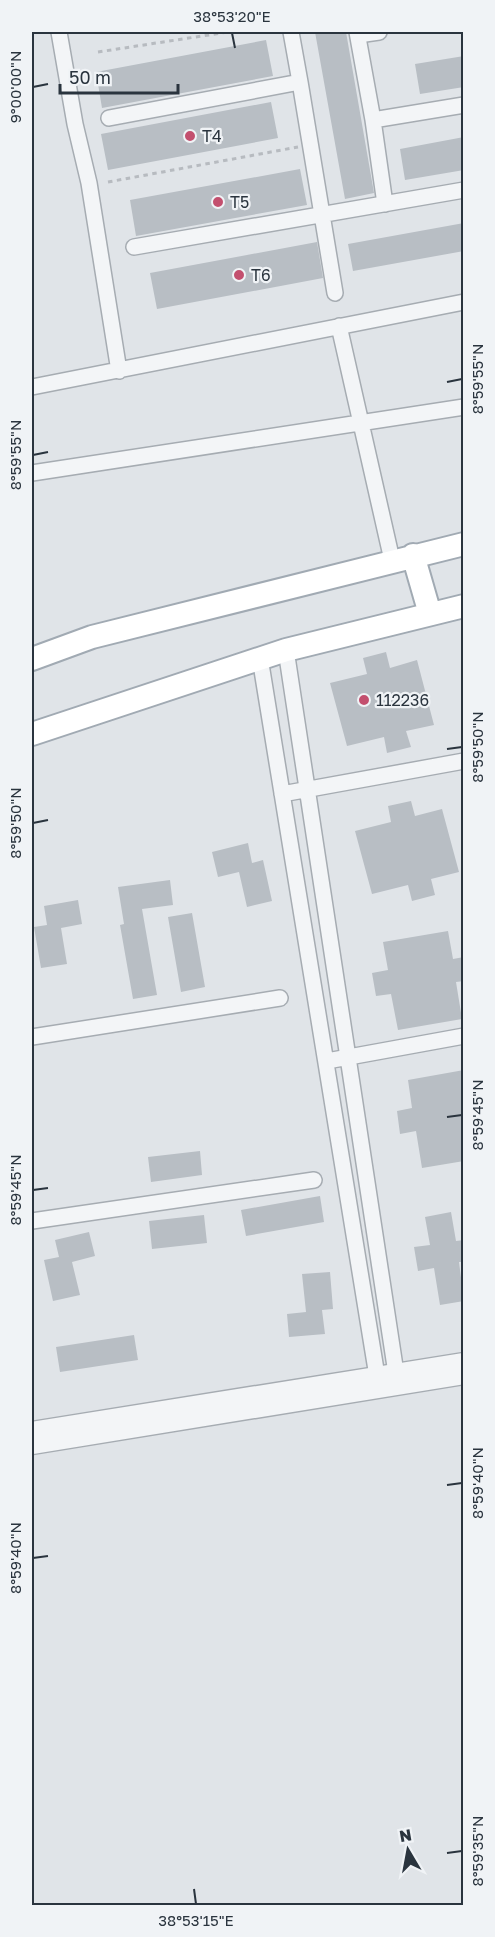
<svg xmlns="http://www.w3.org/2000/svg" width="495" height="1937" font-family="'Golos Text',sans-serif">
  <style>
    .building { fill: #b8bec4 }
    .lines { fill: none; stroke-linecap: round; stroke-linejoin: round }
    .minor-casing { stroke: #a6acb2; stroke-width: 18 }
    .tertiary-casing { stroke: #a6acb2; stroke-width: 21 }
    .primary-casing { stroke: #a1aab3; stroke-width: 26 }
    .path { stroke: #b7bbc0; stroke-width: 3; stroke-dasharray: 4.5 4.5; stroke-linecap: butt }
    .minor { stroke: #f3f5f7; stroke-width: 15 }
    .tertiary { stroke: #f3f5f7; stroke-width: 18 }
    .primary { stroke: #fff; stroke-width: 22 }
    .ticks { fill: none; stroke: #2a343e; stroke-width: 2 }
    .poi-dot { fill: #c34f6e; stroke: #f0f3f6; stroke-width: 2 }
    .labels { text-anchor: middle; stroke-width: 4.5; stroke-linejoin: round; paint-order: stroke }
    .poi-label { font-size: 16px; fill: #2a343e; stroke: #f0f3f6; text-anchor: start }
    .neatline { fill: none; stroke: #2a343e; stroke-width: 2 }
    .ticks-label { font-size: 15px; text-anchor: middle; fill: #2a343e }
  </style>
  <rect width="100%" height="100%" fill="#e0e4e8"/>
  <path class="building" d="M 315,32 L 346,32 L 374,193 L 345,199 Z
    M 266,40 L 273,76 L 102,108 L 96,72 Z
    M 464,56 L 464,87 L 420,94 L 415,64 Z
    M 271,102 L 278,138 L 108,170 L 101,134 Z
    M 464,137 L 464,170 L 405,180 L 400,149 Z
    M 300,169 L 307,205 L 136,236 L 130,200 Z
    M 464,223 L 464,251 L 353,271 L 348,244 Z
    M 317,242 L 323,278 L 157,309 L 150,273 Z
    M 386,652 L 390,668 L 417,660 L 434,725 L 406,731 L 411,747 L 387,753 L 384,737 L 347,746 L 330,683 L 367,674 L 363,658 Z
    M 411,801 L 415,816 L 442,809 L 459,872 L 431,879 L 435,895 L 412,901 L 408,885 L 372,894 L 355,831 L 391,822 L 388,806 Z
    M 248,843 L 252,863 L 263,860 L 272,901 L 247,907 L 239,872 L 218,877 L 212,852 Z
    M 170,880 L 173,905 L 142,909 L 157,995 L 133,999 L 120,925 L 124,924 L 118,887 Z
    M 78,900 L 82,924 L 61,928 L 67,964 L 41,968 L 34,927 L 47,925 L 44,906 Z
    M 192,913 L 205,987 L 181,992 L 168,917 Z
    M 448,931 L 453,959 L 464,957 L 464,981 L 456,982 L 462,1019 L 398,1030 L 391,994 L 376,996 L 372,973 L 388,970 L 383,942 Z
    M 464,1070 L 464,1161 L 422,1168 L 416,1131 L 400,1134 L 397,1111 L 412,1108 L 408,1080 Z
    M 200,1151 L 202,1175 L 151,1182 L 148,1157 Z
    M 320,1196 L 324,1222 L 246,1236 L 241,1210 Z
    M 451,1212 L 456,1241 L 464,1240 L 464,1262 L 459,1262 L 464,1301 L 440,1305 L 434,1268 L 418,1271 L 414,1247 L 430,1245 L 425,1217 Z
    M 204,1215 L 207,1243 L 152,1249 L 149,1221 Z
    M 89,1232 L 95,1256 L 72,1262 L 80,1295 L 53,1301 L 44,1260 L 59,1257 L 55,1240 Z
    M 330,1272 L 333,1309 L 322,1310 L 325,1334 L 289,1337 L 287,1314 L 306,1312 L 302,1274 Z
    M 134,1335 L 138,1360 L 60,1372 L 56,1347 Z"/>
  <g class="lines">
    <defs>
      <path id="minor" d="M 59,32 L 75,124 L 89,183 L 119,371
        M 357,32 L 373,120 L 464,105
        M 358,35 L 379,32
        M 300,82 L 335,293
        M 109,118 L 300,82 L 291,32
        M 373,120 L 385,204
        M 134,247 L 464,190
        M 339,326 L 392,560
        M 32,387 L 464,302
        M 32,473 L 464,407
        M 260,658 L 377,1376 L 390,1387 L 396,1373 L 286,650
        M 282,794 L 464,761
        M 32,1037 L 280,998
        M 327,1061 L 464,1036
        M 32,1221 L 314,1180"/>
      <path id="tertiary" d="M 32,1431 L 464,1362
        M 32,1445 L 464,1375"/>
      <path id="primary" d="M 413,555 L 430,614
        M 32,659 L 92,637 L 464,544
        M 32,734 L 286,650 L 464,606"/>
    </defs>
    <use href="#minor" class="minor-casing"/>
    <use href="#tertiary" class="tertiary-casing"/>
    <use href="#primary" class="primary-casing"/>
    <path class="path" d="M 98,52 L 228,32
      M 108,182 L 298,147"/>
    <use href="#minor" class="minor"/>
    <use href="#tertiary" class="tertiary"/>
    <use href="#primary" class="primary"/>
  </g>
  <path class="ticks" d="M 232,33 L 235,48M 33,87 L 48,84M 447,382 L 462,379M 33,455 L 48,452M 447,749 L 462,747M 33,823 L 48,820M 447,1117 L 462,1115M 33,1190 L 48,1188M 447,1485 L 462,1483M 33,1558 L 48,1556M 447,1853 L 462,1851M 194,1889 L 196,1904"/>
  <g class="poi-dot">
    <circle cx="190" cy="136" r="6"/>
    <circle cx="218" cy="202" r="6"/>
    <circle cx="239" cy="275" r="6"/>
    <circle cx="364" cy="700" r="6"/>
  </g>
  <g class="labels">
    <g class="poi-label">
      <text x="202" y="142">T4</text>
      <text x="230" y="208">T5</text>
      <text x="251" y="281">T6</text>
      <text x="376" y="706">112236</text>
    </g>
  </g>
  <rect width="495" height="1937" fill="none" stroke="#f0f3f6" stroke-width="66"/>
  <g transform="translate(408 1850) rotate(350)" stroke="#f0f3f6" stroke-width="4.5" paint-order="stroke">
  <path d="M0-4.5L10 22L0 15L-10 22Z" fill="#2a343e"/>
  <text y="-9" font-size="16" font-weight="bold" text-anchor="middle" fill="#2a343e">N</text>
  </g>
  <path d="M60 84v9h118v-9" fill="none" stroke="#2a343e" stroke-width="3"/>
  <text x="69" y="84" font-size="18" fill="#2a343e" stroke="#f0f3f6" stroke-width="4.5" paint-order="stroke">50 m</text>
  <rect x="33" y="33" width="429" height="1871" class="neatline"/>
  <g class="ticks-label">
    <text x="232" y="22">38°53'20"E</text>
    <text transform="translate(16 87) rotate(-90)" y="5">9°00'00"N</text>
    <text transform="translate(478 379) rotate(-90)" y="5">8°59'55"N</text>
    <text transform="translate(16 455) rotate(-90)" y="5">8°59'55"N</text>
    <text transform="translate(478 747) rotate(-90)" y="5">8°59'50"N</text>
    <text transform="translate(16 823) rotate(-90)" y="5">8°59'50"N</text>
    <text transform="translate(478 1115) rotate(-90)" y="5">8°59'45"N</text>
    <text transform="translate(16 1190) rotate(-90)" y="5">8°59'45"N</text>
    <text transform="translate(478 1483) rotate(-90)" y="5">8°59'40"N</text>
    <text transform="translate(16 1558) rotate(-90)" y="5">8°59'40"N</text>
    <text transform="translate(478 1851) rotate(-90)" y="5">8°59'35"N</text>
    <text x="196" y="1926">38°53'15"E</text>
  </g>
</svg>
